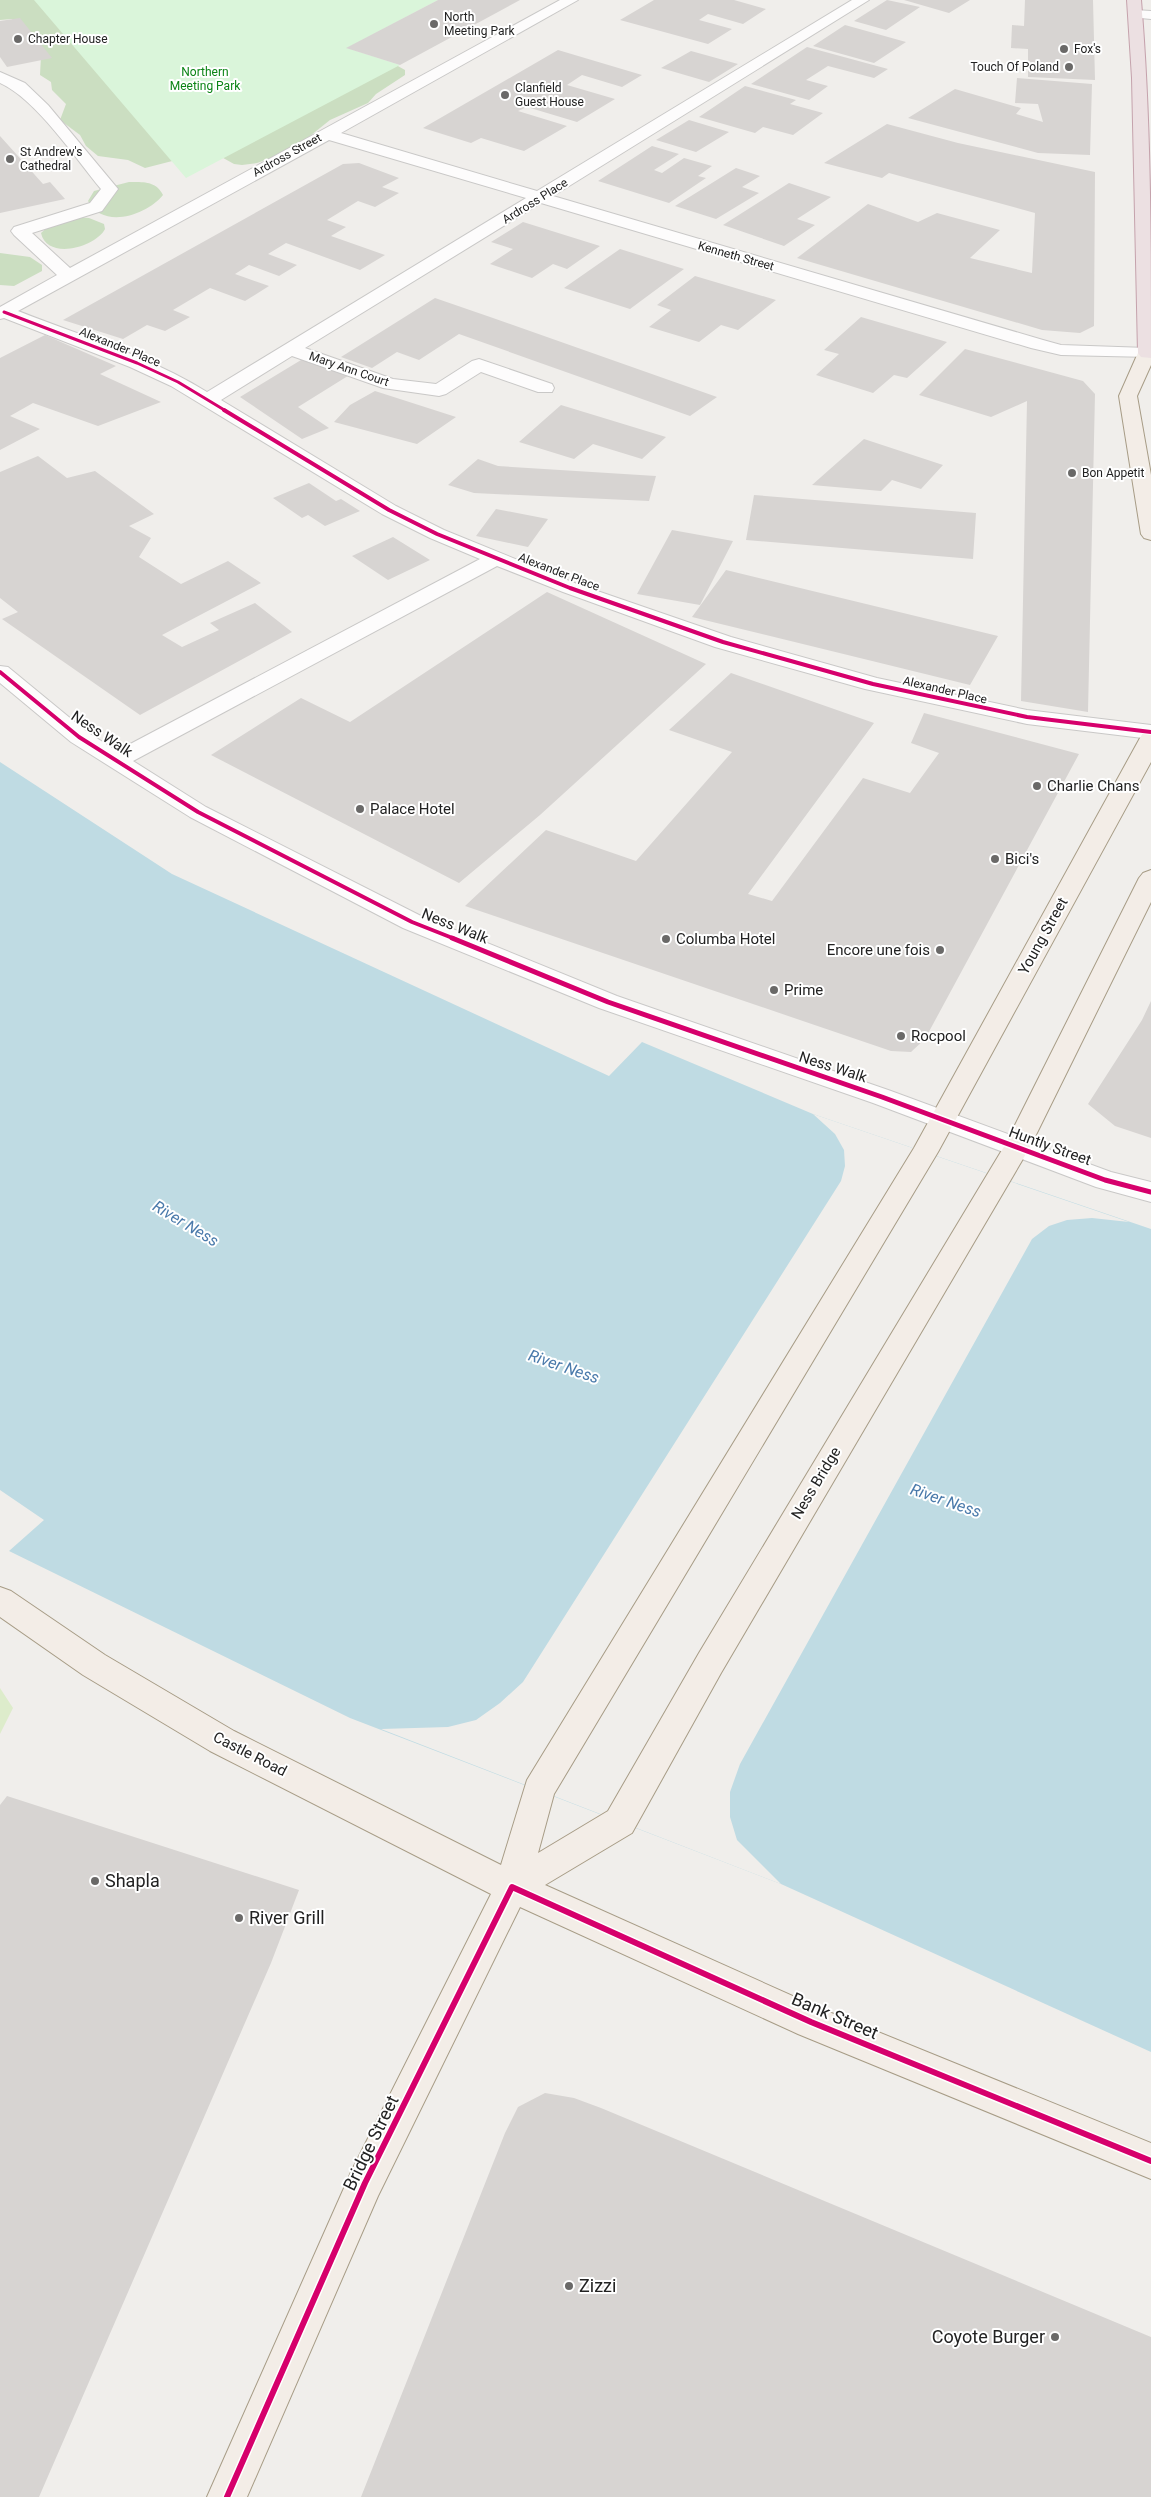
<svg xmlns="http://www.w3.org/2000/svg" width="1151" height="2497" font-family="Roboto,sans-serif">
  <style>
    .grass { fill: #ddeccb }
    .forest { fill: #cbdec1 }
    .park { fill: #daf5da }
    .water { fill: #bfdbe3 }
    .pier { fill: #f0eeeb }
    .building { fill: #d7d4d2 }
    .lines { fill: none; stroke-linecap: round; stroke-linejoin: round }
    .minor-casing { stroke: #c9c8c7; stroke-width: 2 }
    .major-casing { stroke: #a79c86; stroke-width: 2 }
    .highway-casing { stroke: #c5a2ac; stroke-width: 2 }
    .minor { fill: #fdfcfc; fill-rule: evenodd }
    .major { fill: #f3ede7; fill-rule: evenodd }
    .highway { fill: #ece0e2; fill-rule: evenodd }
    .cycleway-far3-casing { stroke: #fff; stroke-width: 5 }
    .cycleway-far2-casing { stroke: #fff; stroke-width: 6 }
    .cycleway-far1-casing { stroke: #fff; stroke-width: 8 }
    .cycleway-casing { stroke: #fff; stroke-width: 9 }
    .cycleway-far3 { stroke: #d6006c; stroke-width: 3 }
    .cycleway-far2 { stroke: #d6006c; stroke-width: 4 }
    .cycleway-far1 { stroke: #d6006c; stroke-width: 5 }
    .cycleway { stroke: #d6006c; stroke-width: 6 }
    .poi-dot { fill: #6a6968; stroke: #fff; stroke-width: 2 }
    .labels { text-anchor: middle; stroke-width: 4; stroke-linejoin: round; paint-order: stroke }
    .far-poi-label { font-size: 12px; fill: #222; stroke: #fff; text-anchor: start }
    .far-park-label { font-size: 12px; fill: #0c8416; stroke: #fff }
    .far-street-label { font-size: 12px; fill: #222; stroke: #fff }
    .street-label { font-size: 15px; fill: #222; stroke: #fff }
    .poi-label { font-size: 15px; fill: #222; stroke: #fff; text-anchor: start }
    .water-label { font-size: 16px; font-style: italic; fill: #4a7aab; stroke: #fff }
    .near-poi-label { font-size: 18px; fill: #222; stroke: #fff; text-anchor: start }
    .near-street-label { font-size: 18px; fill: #222; stroke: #fff }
  </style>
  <rect width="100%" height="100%" fill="#f0eeeb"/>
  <path class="grass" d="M 0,1688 L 13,1708 L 0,1734 Z"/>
  <path class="forest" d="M 0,0 L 89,0 L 184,158 L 145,168 L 128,160 L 98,156 L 86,146 L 80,135 L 60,120 L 66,104 L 52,90 L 51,82 L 40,75 L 41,56 L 12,19 L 0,20 Z
    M 396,65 L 405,70 L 405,75 L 376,94 L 368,103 L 330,120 L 310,136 L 275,157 L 257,163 L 242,165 L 234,164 L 216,154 Z
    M 129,182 C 144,182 156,181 163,195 C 147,215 103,230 88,201 L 94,191 Z
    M 77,217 L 89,218 L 104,224 L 105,229 C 96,247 47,261 41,233 L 50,225 Z
    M 0,253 L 30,257 L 42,265 L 42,271 L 14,286 L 0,285 Z"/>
  <path class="park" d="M 34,0 L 438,0 L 347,48 L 400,65 L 186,178 Z"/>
  <path class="water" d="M 0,762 L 172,874 L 609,1076 L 642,1042 L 813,1114 L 1151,1229 L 1151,2052 L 781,1884 L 350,1718 L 9,1551 L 44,1520 L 0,1490 Z"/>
  <path class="pier" d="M 813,1114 L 1129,1222 L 1092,1218 L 1067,1220 L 1049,1226 L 1032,1239 L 740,1764 L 730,1792 L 730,1817 L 737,1840 L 781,1884 L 381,1729 L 448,1727 L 476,1720 L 500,1703 L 523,1682 L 841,1181 L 845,1166 L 844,1150 L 835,1134 Z"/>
  <path class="building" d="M 438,0 L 520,0 L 400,65 L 346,48 Z
    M 654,0 L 734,0 L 766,9 L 743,24 L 708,14 L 699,20 L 732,29 L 708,44 L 620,20 Z
    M 887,0 L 920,7 L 886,30 L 854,21 Z
    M 904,0 L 970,0 L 949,13 Z
    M 1025,0 L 1093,0 L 1095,80 L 1028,77 L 1028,49 L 1011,48 L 1012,25 L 1024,26 Z
    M 20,18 L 52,58 L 7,67 L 0,57 L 0,21 Z
    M 845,25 L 906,42 L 874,63 L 813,46 Z
    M 807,47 L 888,69 L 874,78 L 828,66 L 806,80 L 828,86 L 809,100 L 751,84 Z
    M 558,50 L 642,75 L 622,87 L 582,75 L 567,85 L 615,99 L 577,122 L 527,107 L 518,111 L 567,126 L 524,151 L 481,138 L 471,143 L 423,128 Z
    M 691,51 L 738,64 L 709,82 L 661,68 Z
    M 1017,78 L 1092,84 L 1090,155 L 1038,153 L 908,118 L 955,89 L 1021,108 L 1016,114 L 1043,122 L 1038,104 L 1015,103 Z
    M 745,86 L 796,100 L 790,104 L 823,113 L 793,135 L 763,127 L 755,133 L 699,117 Z
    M 689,120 L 729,132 L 696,152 L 656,140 Z
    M 887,124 L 958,143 L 1095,172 L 1094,326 L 1080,333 L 1042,330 L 797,258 L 868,204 L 918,222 L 937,213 L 1000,230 L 970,258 L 1032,273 L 1035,213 L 889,173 L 882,178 L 824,163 Z
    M 0,136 L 43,184 L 50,182 L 65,199 L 0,213 Z
    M 652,146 L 679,154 L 654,170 L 662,173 L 684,158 L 712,166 L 698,176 L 706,178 L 669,203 L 598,181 Z
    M 359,163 L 399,178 L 382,187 L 399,193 L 375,207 L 358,201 L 327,220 L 346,227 L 331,236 L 385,255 L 360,270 L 286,243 L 268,254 L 297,265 L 279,276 L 249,265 L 235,274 L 269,286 L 245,301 L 210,288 L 173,310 L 190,317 L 165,331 L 147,325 L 123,339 L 63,320 L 343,164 Z
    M 736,168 L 760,176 L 742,187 L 759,193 L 716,219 L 675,206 Z
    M 789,183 L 831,197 L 797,219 L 815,225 L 784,246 L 723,225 Z
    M 523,222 L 600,246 L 567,269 L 553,264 L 532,278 L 490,264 L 513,249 L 491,242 Z
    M 620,249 L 684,269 L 630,309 L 564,288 Z
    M 695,276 L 776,300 L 738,330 L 721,325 L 699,342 L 649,327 L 671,310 L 657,305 Z
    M 435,298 L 493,318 L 717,397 L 690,416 L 459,334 L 419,360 L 397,352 L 372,368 L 341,357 Z
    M 861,317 L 947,342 L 907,378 L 894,375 L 873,393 L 816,375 L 839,354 L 824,350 Z
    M 45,335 L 116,366 L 100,374 L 161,402 L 98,426 L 33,403 L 10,416 L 40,429 L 0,450 L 0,358 Z
    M 965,349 L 1083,381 L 1095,394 L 1088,712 L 1021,701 L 1027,401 L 991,417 L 919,395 Z
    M 306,357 L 351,374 L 298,407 L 329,428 L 302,439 L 240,397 Z
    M 375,391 L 456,417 L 417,444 L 334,422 L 350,405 Z
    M 561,405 L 666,437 L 642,459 L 593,444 L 574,459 L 519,442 Z
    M 864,439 L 943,465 L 921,489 L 892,480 L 881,491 L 812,485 Z
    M 38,456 L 67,478 L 95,471 L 154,514 L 129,526 L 151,538 L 139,557 L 181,584 L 228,561 L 261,583 L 162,635 L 182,647 L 219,630 L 210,623 L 255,603 L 292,632 L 140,715 L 2,619 L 18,612 L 0,598 L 0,472 Z
    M 478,459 L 498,466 L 656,476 L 649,501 L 474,493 L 448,485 Z
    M 309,483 L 336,501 L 341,499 L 360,511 L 325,526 L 308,515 L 302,518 L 273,498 Z
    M 754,495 L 976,513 L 973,559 L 746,540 Z
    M 496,509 L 548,519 L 528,547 L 476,536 Z
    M 672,530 L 733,541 L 700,605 L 637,594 Z
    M 393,537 L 430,560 L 388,580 L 352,556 Z
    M 726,570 L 998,636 L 970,685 L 692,617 Z
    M 547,592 L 706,664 L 540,815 L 459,883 L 211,755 L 301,698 L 350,722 Z
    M 731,673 L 874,723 L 748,894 L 772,901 L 863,778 L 910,793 L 939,753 L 911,743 L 924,713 L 1079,754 L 925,1039 L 911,1052 L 891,1051 L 465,906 L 546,830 L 636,861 L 732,752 L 669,730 Z
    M 1151,1001 L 1151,1138 L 1115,1126 L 1088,1104 L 1142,1020 Z
    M 7,1796 L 299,1890 L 271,1963 L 39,2497 L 0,2497 L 0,1805 Z
    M 545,2093 L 574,2098 L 601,2108 L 1151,2337 L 1151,2497 L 361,2497 L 505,2133 L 518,2107 Z"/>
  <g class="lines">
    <defs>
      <path id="minor" d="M 560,0 L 578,0 L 341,133 L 537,191 L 852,0 L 869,0 L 553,196 L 1043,340 L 1061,345 L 1147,348 L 1151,349 L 1151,357 L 1061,355 L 1031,348 L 541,203 L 305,348 L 393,379 L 436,384 L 472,361 L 479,359 L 552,384 L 554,388 L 552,392 L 538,392 L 481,372 L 446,394 L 439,396 L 383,388 L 292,356 L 221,400 L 396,506 L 444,530 L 577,584 L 731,637 L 877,678 L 1027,710 L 1151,725 L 1151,739 L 1027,724 L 865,689 L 715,647 L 563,592 L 497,566 L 133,761 L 206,807 L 421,916 L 617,996 L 891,1091 L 1111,1172 L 1151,1182 L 1151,1202 L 1096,1187 L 873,1103 L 599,1008 L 403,928 L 190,817 L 71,742 L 0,683 L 0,666 L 8,667 L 87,732 L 117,751 L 480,559 L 430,538 L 382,514 L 171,386 L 130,367 L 4,318 L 0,319 L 0,307 L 57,275 L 14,235 L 11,231 L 14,227 L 90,203 L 101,189 C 75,158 36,99 0,83 L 0,72 L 25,83 L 48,105 L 118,189 L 102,211 L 32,233 L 70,268 ZM 329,140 L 526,198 L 207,392 C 149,356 82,336 18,311 Z
        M 1135,10 L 1151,11 L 1151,19 L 1130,17 L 1128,14 L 1130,11 Z"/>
      <path id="major" d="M 1147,348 L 1151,349 L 1151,365 L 1137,396 L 1151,475 L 1151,540 L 1144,538 L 1141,534 L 1119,396 L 1138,353 L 1141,349 Z
        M 1151,731 L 1151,762 L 938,1152 L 554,1794 L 538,1853 L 608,1811 L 699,1653 L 1005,1145 L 1139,878 L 1143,873 L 1151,870 L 1151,902 L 1030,1147 L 721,1673 L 632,1833 L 545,1885 L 824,2010 L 1151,2143 L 1151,2179 L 798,2034 L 520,1907 L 378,2196 L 247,2497 L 207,2497 L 352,2170 L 491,1894 L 210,1751 L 83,1675 L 0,1617 L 0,1587 L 11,1591 L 105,1655 L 234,1731 L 501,1865 L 527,1780 L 914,1148 L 1140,738 L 1143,733 Z"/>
      <path id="highway" d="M 1127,0 L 1141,0 C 1151,119 1151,239 1151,358 L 1141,357 L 1138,353 L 1132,78 Z"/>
    </defs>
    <use href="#minor" class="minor-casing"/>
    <use href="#major" class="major-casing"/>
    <use href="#highway" class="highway-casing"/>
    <use href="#minor" class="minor"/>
    <use href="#major" class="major"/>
    <use href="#highway" class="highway"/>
    <defs>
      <path id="cycleway-far3" d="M 4,312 L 137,363 L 178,382 L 226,411"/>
      <path id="cycleway-far2" d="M 224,410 L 389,510 L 437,534 L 570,588 L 723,642 L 873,684 L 1027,717 L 1151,732
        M 0,672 L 79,737 L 198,812 L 412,922 L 455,939"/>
      <path id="cycleway-far1" d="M 452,938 L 608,1002 L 882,1097 L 1105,1180 L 1151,1192"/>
      <path id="cycleway" d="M 227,2497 L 365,2183 L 512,1887 L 811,2022 L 1151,2161"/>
    </defs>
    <use href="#cycleway-far3" class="cycleway-far3-casing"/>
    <use href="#cycleway-far2" class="cycleway-far2-casing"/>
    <use href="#cycleway-far1" class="cycleway-far1-casing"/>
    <use href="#cycleway" class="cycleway-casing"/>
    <use href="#cycleway-far3" class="cycleway-far3"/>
    <use href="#cycleway-far2" class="cycleway-far2"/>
    <use href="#cycleway-far1" class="cycleway-far1"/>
    <use href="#cycleway" class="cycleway"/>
  </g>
  <g class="poi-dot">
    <circle cx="434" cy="24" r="5"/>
    <circle cx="18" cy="39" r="5"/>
    <circle cx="1064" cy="49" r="5"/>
    <circle cx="1069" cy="67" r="5"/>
    <circle cx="505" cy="95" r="5"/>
    <circle cx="10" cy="159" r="5"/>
    <circle cx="1072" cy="473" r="5"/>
    <circle cx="1037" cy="786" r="5"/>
    <circle cx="360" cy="809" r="5"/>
    <circle cx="995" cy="859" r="5"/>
    <circle cx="666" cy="939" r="5"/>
    <circle cx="940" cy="950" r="5"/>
    <circle cx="774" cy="990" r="5"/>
    <circle cx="901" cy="1036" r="5"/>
    <circle cx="95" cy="1881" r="5"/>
    <circle cx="239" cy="1918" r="5"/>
    <circle cx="569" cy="2286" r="5"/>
    <circle cx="1055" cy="2337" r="5"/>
  </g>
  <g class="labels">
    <g class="far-poi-label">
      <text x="444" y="21">North<tspan x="444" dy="14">Meeting Park</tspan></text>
      <text x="28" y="43">Chapter House</text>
      <text x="1074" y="53">Fox's</text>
      <text x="1059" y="71" text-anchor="end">Touch Of Poland</text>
      <text x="515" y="92">Clanfield<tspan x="515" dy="14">Guest House</tspan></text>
      <text x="20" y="156">St Andrew's<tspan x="20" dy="14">Cathedral</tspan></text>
      <text x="1082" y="477">Bon Appetit</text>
    </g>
    <g class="far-park-label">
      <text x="205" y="76">Northern<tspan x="205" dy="14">Meeting Park</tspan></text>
    </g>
    <g class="far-street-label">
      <text transform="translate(287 155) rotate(-29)" y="4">Ardross Street</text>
      <text transform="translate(535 201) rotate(-32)" y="4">Ardross Place</text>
      <text transform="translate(736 256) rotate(16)" y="4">Kenneth Street</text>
      <text transform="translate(120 347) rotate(22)" y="4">Alexander Place</text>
      <text transform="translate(349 369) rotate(19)" y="4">Mary Ann Court</text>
      <text transform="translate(559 572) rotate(21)" y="4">Alexander Place</text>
      <text transform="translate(945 690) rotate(13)" y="4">Alexander Place</text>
    </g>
    <g class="street-label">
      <text transform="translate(102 734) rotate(34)" y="5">Ness Walk</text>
      <text transform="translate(455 926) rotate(22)" y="5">Ness Walk</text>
      <text transform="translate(1043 936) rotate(-61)" y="5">Young Street</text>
      <text transform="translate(833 1067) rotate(18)" y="5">Ness Walk</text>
      <text transform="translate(1050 1146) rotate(20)" y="5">Huntly Street</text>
      <text transform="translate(816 1483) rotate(-59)" y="5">Ness Bridge</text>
      <text transform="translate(250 1754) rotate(27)" y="5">Castle Road</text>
    </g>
    <g class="poi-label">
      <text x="1047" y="791">Charlie Chans</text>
      <text x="370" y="814">Palace Hotel</text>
      <text x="1005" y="864">Bici's</text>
      <text x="676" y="944">Columba Hotel</text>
      <text x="930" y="955" text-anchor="end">Encore une fois</text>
      <text x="784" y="995">Prime</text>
      <text x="911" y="1041">Rocpool</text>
    </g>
    <g class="water-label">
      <text transform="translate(186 1223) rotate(31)" y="6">River Ness</text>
      <text transform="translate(564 1366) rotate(19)" y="6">River Ness</text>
      <text transform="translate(946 1500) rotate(19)" y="6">River Ness</text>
    </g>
    <g class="near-poi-label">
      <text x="105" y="1887">Shapla</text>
      <text x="249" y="1924">River Grill</text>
      <text x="579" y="2292">Zizzi</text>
      <text x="1045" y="2343" text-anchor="end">Coyote Burger</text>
    </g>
    <g class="near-street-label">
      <text transform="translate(835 2016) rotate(23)" y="6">Bank Street</text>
      <text transform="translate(371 2143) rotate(-64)" y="6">Bridge Street</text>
    </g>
  </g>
</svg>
